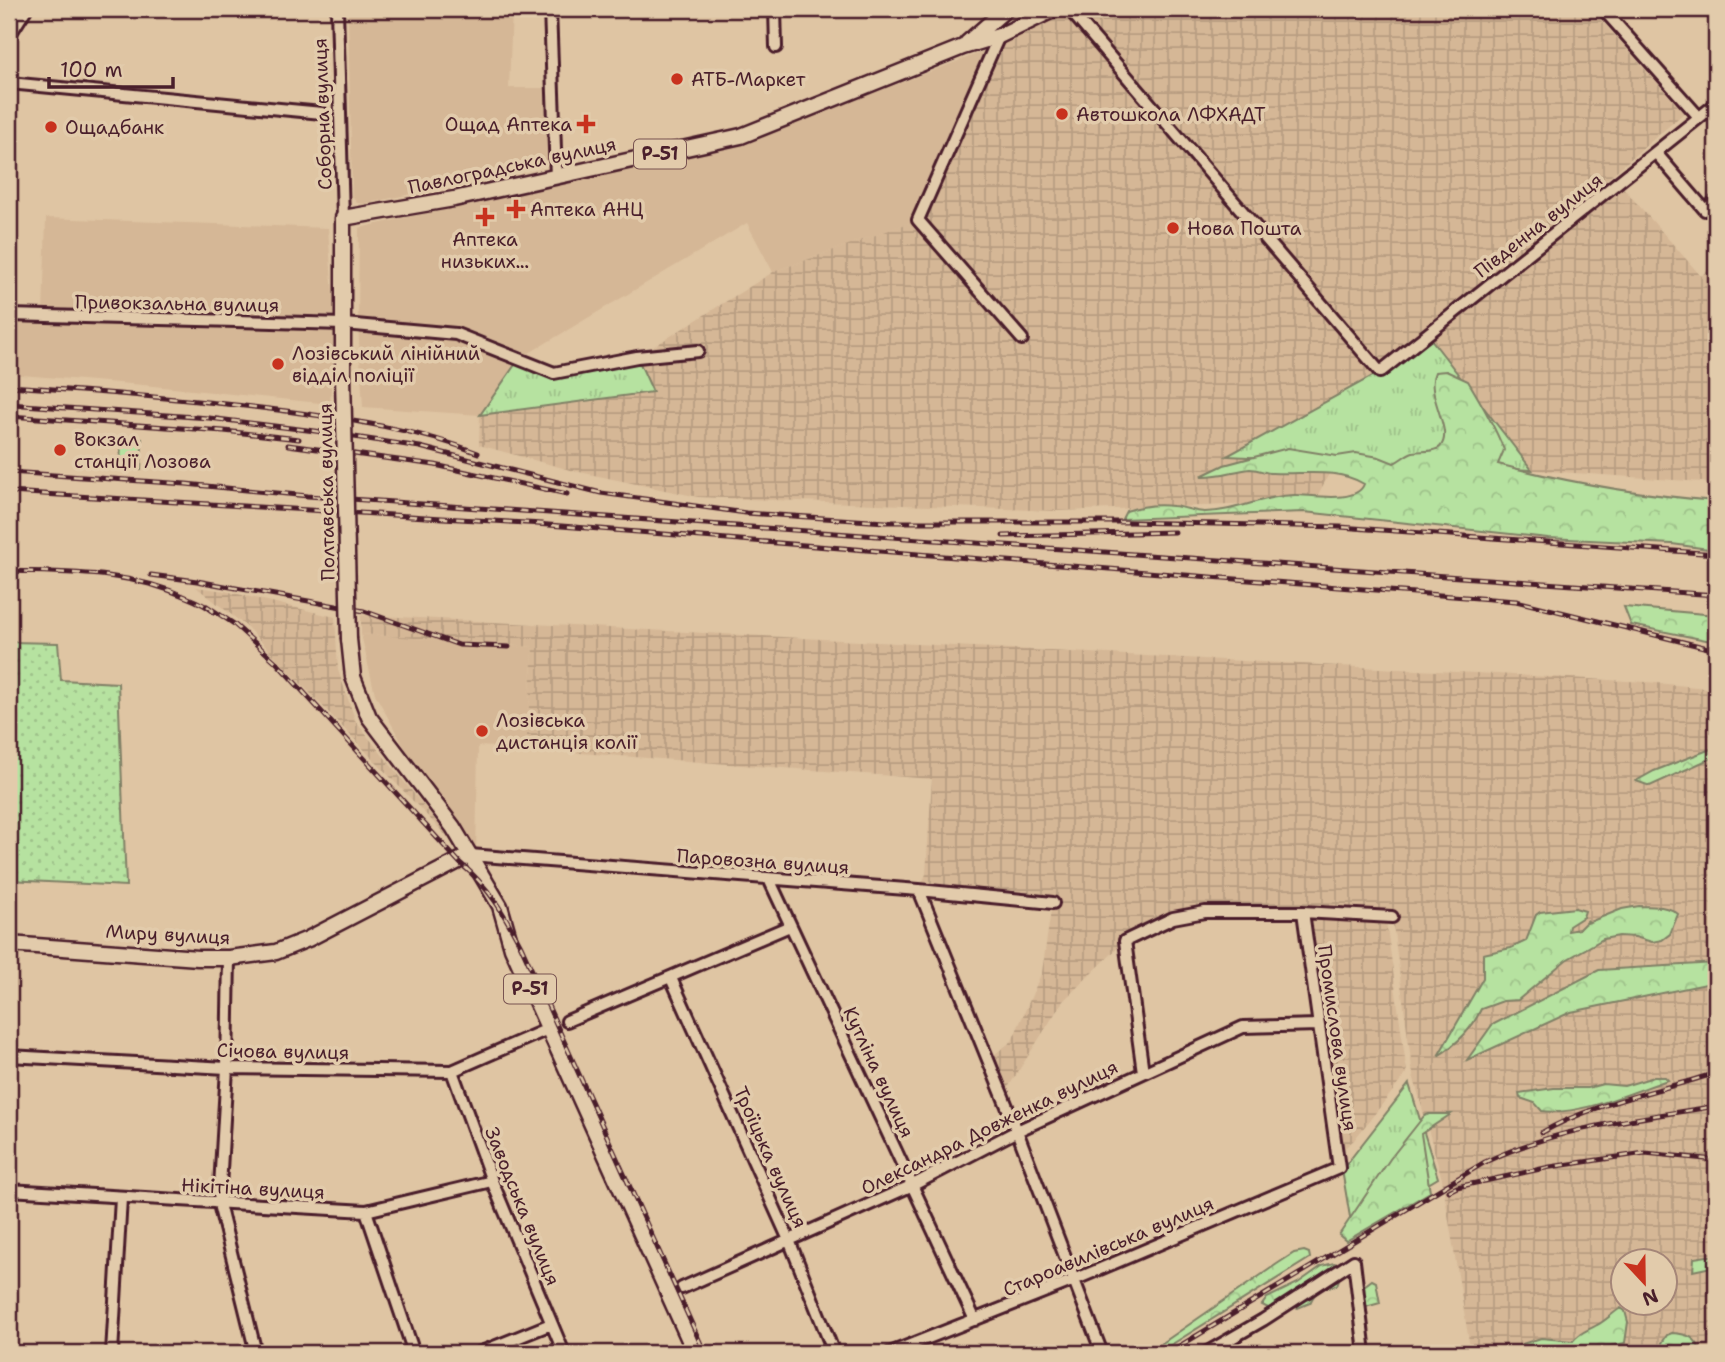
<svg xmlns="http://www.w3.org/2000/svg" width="1725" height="1362" font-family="'Shantell Sans',sans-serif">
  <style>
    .built { fill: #d5b796 }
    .industrial { fill: url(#industrial-grid); fill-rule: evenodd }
    .grass { fill: url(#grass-tufts); stroke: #808066; stroke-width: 2 }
    .forest { fill: url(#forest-crowns); stroke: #808066; stroke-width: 2 }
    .park { fill: url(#park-dots); stroke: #808066; stroke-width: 2 }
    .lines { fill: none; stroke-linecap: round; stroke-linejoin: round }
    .minor-casing { stroke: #4a1f2b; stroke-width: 16 }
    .major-casing { stroke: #4a1f2b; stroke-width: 19 }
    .minor { stroke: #e2cbab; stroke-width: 10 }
    .major { stroke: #e2cbab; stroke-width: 14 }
    .rail-casing { stroke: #4a1f2b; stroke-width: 5 }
    .rail { stroke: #e2cbab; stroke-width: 2.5; stroke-dasharray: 8; stroke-linecap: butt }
    .major-bridge-casing { stroke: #4a1f2b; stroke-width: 19; stroke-linecap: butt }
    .major-bridge { stroke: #e2cbab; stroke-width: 14 }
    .poi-dot { fill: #c8321e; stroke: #e2cbab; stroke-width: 2.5 }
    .labels { text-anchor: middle; stroke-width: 7; stroke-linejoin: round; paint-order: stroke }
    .shield { fill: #e2cbab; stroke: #785351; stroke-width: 2 }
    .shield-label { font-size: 18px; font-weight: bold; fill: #4a1f2b }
    .poi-label { font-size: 19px; fill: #4a1f2b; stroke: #e2cbab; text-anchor: start }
    .street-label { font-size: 19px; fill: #4a1f2b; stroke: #e2cbab }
  </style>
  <defs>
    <pattern id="industrial-grid" width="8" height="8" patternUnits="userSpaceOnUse" patternTransform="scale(1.75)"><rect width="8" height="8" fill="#d5b796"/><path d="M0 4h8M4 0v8" fill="none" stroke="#b89d81"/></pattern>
    <pattern id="grass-tufts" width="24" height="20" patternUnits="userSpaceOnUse" patternTransform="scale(1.75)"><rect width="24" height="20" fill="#b6e2a0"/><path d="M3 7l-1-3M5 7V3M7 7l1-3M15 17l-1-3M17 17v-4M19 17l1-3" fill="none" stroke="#9ec18a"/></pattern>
    <pattern id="forest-crowns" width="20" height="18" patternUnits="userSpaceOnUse" patternTransform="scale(1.75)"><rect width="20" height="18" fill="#b6e2a0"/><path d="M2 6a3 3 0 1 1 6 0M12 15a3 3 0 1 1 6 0" fill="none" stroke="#9ec18a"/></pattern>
    <pattern id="park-dots" width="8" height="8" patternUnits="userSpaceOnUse" patternTransform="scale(1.75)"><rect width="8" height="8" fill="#b6e2a0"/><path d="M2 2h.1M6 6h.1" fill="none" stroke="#9ec18a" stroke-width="1.8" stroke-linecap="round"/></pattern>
  </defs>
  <rect width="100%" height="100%" fill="#dfc5a3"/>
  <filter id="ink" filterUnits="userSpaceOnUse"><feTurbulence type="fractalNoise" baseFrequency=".0143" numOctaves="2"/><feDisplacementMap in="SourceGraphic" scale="14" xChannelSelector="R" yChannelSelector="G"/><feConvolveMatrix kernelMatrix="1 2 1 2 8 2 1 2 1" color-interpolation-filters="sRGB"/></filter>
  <g filter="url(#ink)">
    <path class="built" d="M 348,9 L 512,9 L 509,88 L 556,88 L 557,163 L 364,204 L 357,203 L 352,195 Z
      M 995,47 L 918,220 L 773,272 L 747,223 L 519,359 L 480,415 L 363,407 L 358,325 L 359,228 L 742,143 Z
      M 46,218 L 328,228 L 335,324 L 330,404 L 143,385 L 9,374 L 9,315 L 43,317 Z
      M 361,634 L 533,647 L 526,749 L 478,746 L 476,856 L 407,752 L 375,694 Z"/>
    <path class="industrial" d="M 1071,9 L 1591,9 L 1684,113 L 1445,319 L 1619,183 L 1701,276 L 1716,263 L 1716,483 L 1532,470 L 1427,335 L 1380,372 L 1228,456 L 1336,461 L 1314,502 L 1056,511 L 698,497 L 570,470 L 479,445 L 480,415 L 652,392 L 637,357 L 773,272 L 917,220 L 995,47 Z
      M 196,587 L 225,591 L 335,617 L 338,670 L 356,722 L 456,846 L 247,627 Z
      M 361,615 L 1647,682 L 1716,689 L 1716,1353 L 1471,1353 L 1442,1179 L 1413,1075 L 1392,917 L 1303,912 L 1173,918 L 1125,941 L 1063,1001 L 1002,1097 L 987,1060 L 1012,1041 L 1042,972 L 1052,903 L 919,890 L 926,874 L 932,779 L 526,749 L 533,647 L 361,634 ZM 1624,1260 L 1666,1260 L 1666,1302 L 1624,1302 Z
      M 1312,920 L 1386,920 L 1407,1073 L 1354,1140 L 1341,1151 Z"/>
    <path class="grass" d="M 1427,334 L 1532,470 L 1227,456 L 1380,372 Z
      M 637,357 L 653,392 L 480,415 L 519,359 L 554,373 Z
      M 121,438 L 142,439 L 141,470 L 120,470 Z
      M 1409,1084 L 1438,1178 L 1352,1229 L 1342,1170 Z"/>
    <path class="forest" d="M 1446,371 L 1468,381 C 1482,404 1494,425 1504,450 L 1498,464 C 1570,483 1642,495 1716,501 L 1716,550 L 1672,544 L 1548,538 L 1304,512 L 1122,519 L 1126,511 C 1141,506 1157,504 1173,506 C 1184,507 1195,512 1205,512 C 1236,512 1264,495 1295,495 C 1313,495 1357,504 1364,484 C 1336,467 1303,475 1272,473 C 1265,473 1258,469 1250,469 C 1233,471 1218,477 1201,476 L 1224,465 L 1288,448 L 1337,456 L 1356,453 L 1379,457 L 1394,463 C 1401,460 1406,454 1413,452 C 1421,450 1434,453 1440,447 C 1455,431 1424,395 1435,372 Z
      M 1624,607 L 1716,615 L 1716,642 L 1631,625 Z
      M 1716,747 L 1716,758 L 1707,760 L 1650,786 L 1636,781 L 1654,771 Z
      M 1639,906 C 1652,907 1669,905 1678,914 L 1670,934 L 1662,940 L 1652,942 L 1635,937 L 1619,936 L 1603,939 L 1566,960 L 1518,1000 L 1503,1001 L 1481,1009 C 1472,1030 1457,1044 1438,1056 L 1483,978 L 1483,954 L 1511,948 L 1526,941 L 1536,915 L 1540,912 L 1575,908 L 1585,911 L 1583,917 L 1569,926 L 1568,931 L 1579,929 L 1588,920 L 1587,923 L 1622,909 Z
      M 1716,963 L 1716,982 L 1571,1012 L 1467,1060 L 1492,1025 L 1599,970 Z
      M 1654,1077 L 1665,1077 L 1668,1080 C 1631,1092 1581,1116 1542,1111 L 1535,1103 L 1520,1098 L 1519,1093 L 1554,1088 L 1588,1088 L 1603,1084 L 1624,1086 Z
      M 1429,1114 L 1451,1114 L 1421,1134 L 1430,1192 L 1346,1241 L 1339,1235 L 1390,1159 L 1424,1116 Z
      M 1304,1251 L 1309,1253 L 1310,1258 L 1158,1353 L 1148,1353 L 1277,1264 L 1294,1253 Z
      M 1707,1256 L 1716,1256 L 1716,1266 L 1693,1271 L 1694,1258 Z
      M 1334,1263 L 1339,1265 L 1341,1274 L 1337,1285 C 1323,1288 1316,1289 1310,1303 L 1298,1308 C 1287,1303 1281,1303 1270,1309 L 1262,1305 L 1267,1298 L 1298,1283 L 1322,1266 Z
      M 1372,1280 L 1376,1282 L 1380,1303 L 1362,1308 L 1360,1289 Z
      M 1621,1308 L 1625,1311 L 1628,1322 L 1625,1343 L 1576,1353 L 1531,1353 L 1526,1349 L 1520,1349 L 1522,1344 L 1541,1338 L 1573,1341 C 1580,1332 1587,1331 1597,1325 C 1606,1321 1612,1313 1621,1308 Z
      M 1672,1333 C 1687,1334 1698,1337 1700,1353 L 1683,1353 L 1684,1351 L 1679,1347 L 1663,1348 L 1662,1343 L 1667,1335 Z"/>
    <path class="park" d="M 9,642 L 58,643 L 61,680 L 118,683 L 126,886 L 9,880 Z"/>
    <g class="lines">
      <defs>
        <path id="minor" d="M 337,9 L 343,218
          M 550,9 L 556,177
          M 775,9 L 776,47
          M 1069,9 L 1380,372 L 1716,104
          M 1603,9 L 1699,117
          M 9,36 L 26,9
          M 999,36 L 918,220 L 1022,339
          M 9,83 L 322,113
          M 1656,153 L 1705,210 L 1716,201
          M 9,315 L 344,324 L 456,334 L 554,373 L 637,357 L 698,351
          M 470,855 L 919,890 L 1053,903
          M 769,879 L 975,1320
          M 919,890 L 1017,1131 L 1102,1353
          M 229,958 L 227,1068 L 219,1204 L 256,1353
          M 671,978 L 789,1240 L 834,1353
          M 567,1021 L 790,926
          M 9,1056 L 227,1068 L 452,1071 L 548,1029
          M 452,1071 L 492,1181 L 564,1353
          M 1143,1072 L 1125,941 L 1173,918 L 1205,912 L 1303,912 L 1392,917
          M 9,1190 L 366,1211 L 492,1181
          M 366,1211 L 414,1353
          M 682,1288 L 913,1185 L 1017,1131 L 1243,1027 L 1318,1025
          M 112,1353 L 121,1198
          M 479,1353 L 551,1324
          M 890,1353 L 1074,1280 L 1339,1168 L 1303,912
          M 1206,1353 L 1263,1320 L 1354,1261 L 1365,1353"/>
        <path id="major" d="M 967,43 L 1006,9
          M 343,376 L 343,218 L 454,199 L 741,136 L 963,47 L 999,36 L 1055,9
          M 349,639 L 353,677 L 369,717 L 453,827 L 500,906 L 512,948 L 695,1353
          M 9,944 L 198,958 L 229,958 L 276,952 L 308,939 L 470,855"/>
      </defs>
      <use href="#minor" class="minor-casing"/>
      <use href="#major" class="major-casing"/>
      <use href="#minor" class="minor"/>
      <use href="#major" class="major"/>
      <defs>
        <path id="rail" d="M 9,386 C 101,392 193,399 286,411 C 352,420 416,429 478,453
          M 9,404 L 209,418 L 315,431 L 420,447 L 601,493 L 746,513 L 886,522 L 1127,522 L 1340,527 L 1716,554
          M 9,416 L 224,431 L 299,439
          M 288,445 L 435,465 L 567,494
          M 9,472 L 186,484 L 308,496 L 1716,595
          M 9,492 L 543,524
          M 536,524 L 1516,601 L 1716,650
          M 1003,536 L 1175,532
          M 9,571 C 71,573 128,571 186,597 C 196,601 206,605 214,612
          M 151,575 L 197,581 L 364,611 L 459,645 L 509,647
          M 207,606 L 234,624 L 276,662 L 460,863 C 490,888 503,912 521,946 L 705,1353
          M 1541,1133 C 1595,1102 1657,1092 1716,1073
          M 1449,1191 L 1457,1187 L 1550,1167 L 1645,1153 L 1716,1160
          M 1168,1353 L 1485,1162 C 1558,1127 1637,1119 1716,1106"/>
      </defs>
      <use href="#rail" class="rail-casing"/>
      <use href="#rail" class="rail"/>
      <defs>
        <path id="major-bridge" d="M 343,376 L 349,639"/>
      </defs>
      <use href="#major-bridge" class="major-bridge-casing"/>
      <use href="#major-bridge" class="major-bridge"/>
    </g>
  </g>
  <g class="poi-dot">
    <circle cx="677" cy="79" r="7"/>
    <circle cx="1062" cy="114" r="7"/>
    <path d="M582.5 113.5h7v7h7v7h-7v7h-7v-7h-7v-7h7z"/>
    <circle cx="51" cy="127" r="7"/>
    <path d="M512.5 198.5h7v7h7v7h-7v7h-7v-7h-7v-7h7z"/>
    <path d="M481.5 206.5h7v7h7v7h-7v7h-7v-7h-7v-7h7z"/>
    <circle cx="1173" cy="228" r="7"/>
    <circle cx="278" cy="364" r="7"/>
    <circle cx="60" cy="450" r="7"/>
    <circle cx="482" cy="731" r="7"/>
  </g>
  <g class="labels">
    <g class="shield">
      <rect x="634" y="139.5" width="52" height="29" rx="5"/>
      <rect x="504" y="974.5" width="52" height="29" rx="5"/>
    </g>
    <g class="shield-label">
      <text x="660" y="160">Р-51</text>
      <text x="530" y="995">Р-51</text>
    </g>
    <g class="poi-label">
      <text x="691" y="86">АТБ-Маркет</text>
      <text x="1076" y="121">Автошкола ЛФХАДТ</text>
      <text x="572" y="131" text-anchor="end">Ощад Аптека</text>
      <text x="65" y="134">Ощадбанк</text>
      <text x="530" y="216">Аптека АНЦ</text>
      <text x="1187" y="235">Нова Пошта</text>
      <text x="485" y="246" text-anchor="middle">Аптека<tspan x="485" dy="22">низьких...</tspan></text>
      <text x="292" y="360">Лозівський лінійний<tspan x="292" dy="22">відділ поліції</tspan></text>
      <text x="74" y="446">Вокзал<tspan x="74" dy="22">станції Лозова</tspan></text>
      <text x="496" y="727">Лозівська<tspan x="496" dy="22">дистанція колії</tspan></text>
    </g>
    <g class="street-label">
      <text transform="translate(322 114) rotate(-92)" y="7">Соборна вулиця</text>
      <text transform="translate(512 165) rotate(-12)" y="7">Павлоградська вулиця</text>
      <text transform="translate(1538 225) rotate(-38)" y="7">Південна вулиця</text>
      <text transform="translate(177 303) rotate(1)" y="7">Привокзальна вулиця</text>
      <text transform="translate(326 492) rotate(-91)" y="7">Полтавська вулиця</text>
      <text transform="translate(763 861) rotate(4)" y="7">Паровозна вулиця</text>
      <text transform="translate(168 934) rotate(3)" y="7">Миру вулиця</text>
      <text transform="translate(1338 1038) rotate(82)" y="7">Промислова вулиця</text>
      <text transform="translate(283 1051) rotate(1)" y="7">Січова вулиця</text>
      <text transform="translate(879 1072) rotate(65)" y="7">Кутліна вулиця</text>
      <text transform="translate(989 1127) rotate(-26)" y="7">Олександра Довженка вулиця</text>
      <text transform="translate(771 1157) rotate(66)" y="7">Троїцька вулиця</text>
      <text transform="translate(253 1188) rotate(3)" y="7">Нікітіна вулиця</text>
      <text transform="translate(523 1206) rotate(68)" y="7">Заводська вулиця</text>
      <text transform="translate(1108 1246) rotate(-23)" y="7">Староавилівська вулиця</text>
    </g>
  </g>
  <rect width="1725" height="1362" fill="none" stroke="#e2cbab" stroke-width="35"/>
  <rect x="18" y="18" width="1690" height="1327" fill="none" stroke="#4a1f2b" stroke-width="2.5" filter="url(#ink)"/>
  <g transform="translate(1644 1282) rotate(158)"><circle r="33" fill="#e2cbab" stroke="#a58678" stroke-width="2"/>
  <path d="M0-5L12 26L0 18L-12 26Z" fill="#c8321e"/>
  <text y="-10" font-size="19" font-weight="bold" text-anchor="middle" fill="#4a1f2b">N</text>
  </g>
  <path d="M49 77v10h124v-10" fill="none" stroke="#4a1f2b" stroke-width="3.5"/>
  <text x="60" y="77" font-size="21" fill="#4a1f2b" stroke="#e2cbab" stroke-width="5" paint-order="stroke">100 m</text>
</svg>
